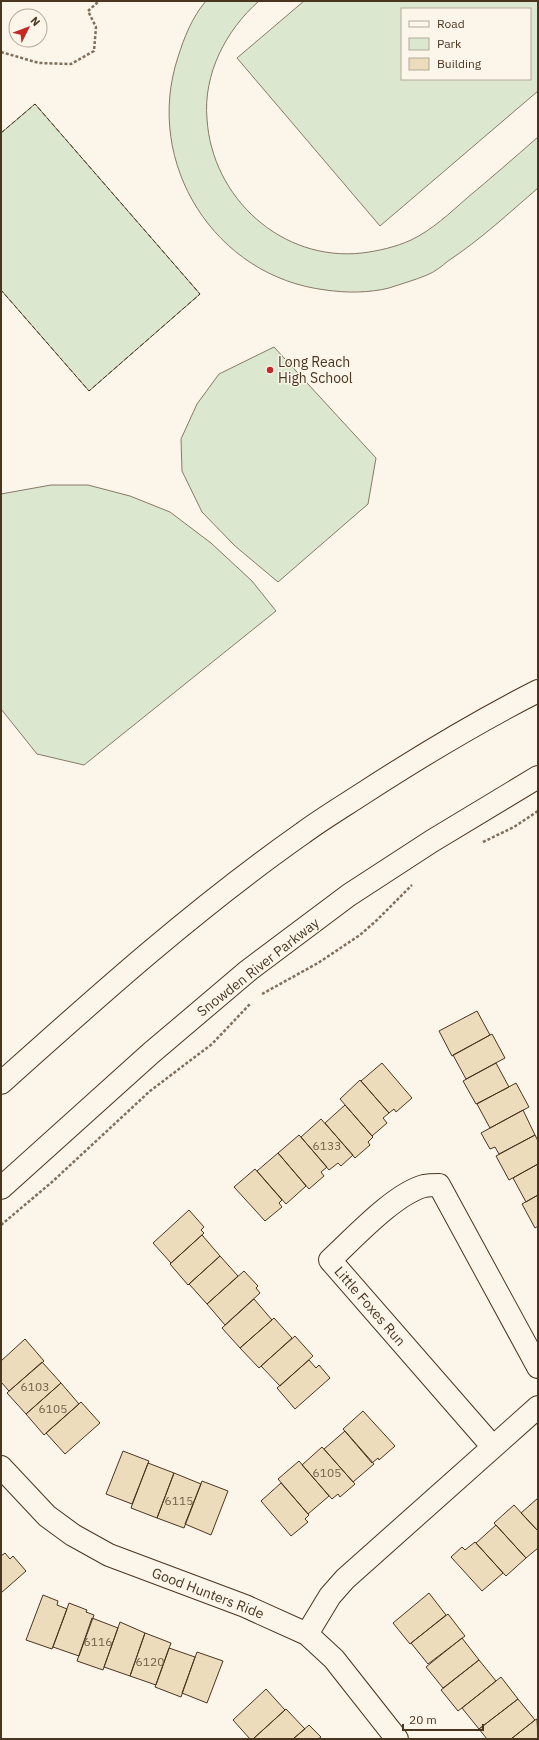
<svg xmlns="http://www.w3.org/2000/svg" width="539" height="1740" font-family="'IBM Plex Sans',sans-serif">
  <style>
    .green { fill: #dce7d0; stroke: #887966; fill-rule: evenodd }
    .building { fill: #ecdcbc; stroke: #4a3520 }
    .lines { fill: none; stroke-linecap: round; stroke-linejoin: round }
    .street-casing { stroke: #4a3520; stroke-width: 24 }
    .primary-casing { stroke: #4a3520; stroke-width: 24 }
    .path { stroke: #7f6f5c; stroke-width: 2.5; stroke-dasharray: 3 2; stroke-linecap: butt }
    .street { stroke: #fbf6e9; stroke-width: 22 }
    .primary { stroke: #fbf6e9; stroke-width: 22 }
    .fence { stroke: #4a3520; stroke-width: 1; stroke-dasharray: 5 2; stroke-linecap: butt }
    .poi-dot { fill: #c62828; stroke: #fbf6e9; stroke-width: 1.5 }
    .labels { text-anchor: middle; stroke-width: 3; stroke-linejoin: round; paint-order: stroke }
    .number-label { font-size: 12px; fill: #725f47 }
    .poi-label { font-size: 14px; fill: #4a3520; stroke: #fbf6e9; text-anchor: start }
    .street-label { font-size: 14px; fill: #4a3520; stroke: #fbf6e9 }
  </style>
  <rect width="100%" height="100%" fill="#fbf6e9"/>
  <path class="green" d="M 206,1 L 259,1 C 226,30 203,74 207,119 C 212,198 282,262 362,253 C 378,251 396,247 411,240 C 432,230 450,213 467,198 C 491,178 514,158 538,137 L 538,188 C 509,213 480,240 448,261 C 442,266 435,272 427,275 C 415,280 401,284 389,288 C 369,293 346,293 326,290 C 215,277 143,163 178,57 C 184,38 192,17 206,1 Z
    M 304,1 L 538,1 L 538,91 L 380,226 L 237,58 ZM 402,9 L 530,9 L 530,79 L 402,79 Z
    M 35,104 L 200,294 L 89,391 L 1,290 L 1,133 Z
    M 274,347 L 376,458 L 368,504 L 278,582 L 235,546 L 202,512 L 182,471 L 181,439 L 197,404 L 219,374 Z
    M 51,485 L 88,485 L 130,496 L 170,512 L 211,543 L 252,581 L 276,611 L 84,765 L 37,754 L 1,709 L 1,494 Z"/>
  <path class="building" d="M 477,1011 L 490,1035 L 452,1056 L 439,1031 Z
    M 492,1034 L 505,1058 L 466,1079 L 453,1055 Z
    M 382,1063 L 412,1098 L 396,1112 L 394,1109 L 389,1113 L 361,1081 Z
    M 496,1063 L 509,1087 L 476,1104 L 463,1081 Z
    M 360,1080 L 389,1113 L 383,1118 L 387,1123 L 372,1136 L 340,1099 Z
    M 516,1083 L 529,1107 L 490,1128 L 477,1104 Z
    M 345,1105 L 373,1137 L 368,1142 L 370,1145 L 355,1158 L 325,1123 Z
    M 523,1110 L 535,1135 L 499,1154 L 495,1147 L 490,1149 L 481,1133 Z
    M 321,1119 L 353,1155 L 341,1166 L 338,1163 L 329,1170 L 301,1137 Z
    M 299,1135 L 327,1167 L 321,1172 L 324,1176 L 309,1189 L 278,1153 Z
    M 535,1135 L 538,1141 L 538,1164 L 509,1180 L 496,1156 Z
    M 278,1153 L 306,1186 L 286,1204 L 257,1171 Z
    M 538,1164 L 538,1195 L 526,1202 L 513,1178 Z
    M 255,1169 L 282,1200 L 279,1203 L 282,1207 L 265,1221 L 234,1187 Z
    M 538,1195 L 538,1226 L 535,1228 L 522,1204 Z
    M 189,1210 L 204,1227 L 201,1230 L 204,1233 L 171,1263 L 153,1243 Z
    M 202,1235 L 220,1256 L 188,1285 L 170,1264 Z
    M 220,1256 L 238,1276 L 207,1304 L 189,1284 Z
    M 244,1271 L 258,1286 L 256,1288 L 260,1293 L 225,1325 L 207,1304 Z
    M 254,1299 L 272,1320 L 240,1348 L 222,1328 Z
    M 274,1318 L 292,1338 L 259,1368 L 240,1348 Z
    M 295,1336 L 313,1356 L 280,1386 L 261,1366 Z
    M 25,1339 L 44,1361 L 9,1391 L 1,1382 L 1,1361 Z
    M 309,1360 L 316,1368 L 319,1365 L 330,1378 L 295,1409 L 277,1388 Z
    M 42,1362 L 61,1383 L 26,1414 L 7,1393 Z
    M 61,1383 L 79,1404 L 44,1435 L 26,1414 Z
    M 81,1402 L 100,1423 L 65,1454 L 46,1433 Z
    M 363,1411 L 395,1446 L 379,1460 L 378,1458 L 372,1463 L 343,1429 Z
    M 345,1431 L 374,1464 L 353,1482 L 324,1449 Z
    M 322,1447 L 355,1484 L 340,1497 L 338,1494 L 332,1499 L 302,1465 Z
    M 123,1451 L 149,1461 L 132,1504 L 106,1494 Z
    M 299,1461 L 329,1496 L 308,1514 L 278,1479 Z
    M 148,1463 L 174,1473 L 157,1518 L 131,1508 Z
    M 174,1473 L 201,1484 L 184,1528 L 157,1518 Z
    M 202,1481 L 228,1491 L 211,1535 L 185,1524 Z
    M 281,1483 L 309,1515 L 305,1519 L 308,1522 L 291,1536 L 261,1501 Z
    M 538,1498 L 538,1531 L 521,1513 Z
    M 514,1505 L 538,1531 L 538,1548 L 526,1558 L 494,1523 Z
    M 496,1525 L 526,1558 L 506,1576 L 476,1543 Z
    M 475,1542 L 503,1573 L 482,1591 L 451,1557 L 462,1547 L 465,1550 Z
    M 5,1553 L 10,1559 L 13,1556 L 26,1571 L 1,1593 L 1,1556 Z
    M 429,1593 L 446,1615 L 410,1644 L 393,1623 Z
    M 43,1595 L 58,1601 L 57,1605 L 67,1609 L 52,1649 L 26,1640 Z
    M 69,1603 L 87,1610 L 86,1612 L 94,1615 L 79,1656 L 53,1647 Z
    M 448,1614 L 465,1636 L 428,1664 L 411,1643 Z
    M 92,1618 L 118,1628 L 103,1670 L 77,1661 Z
    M 120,1622 L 145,1633 L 130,1676 L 104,1667 Z
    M 145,1633 L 171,1643 L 156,1685 L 130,1676 Z
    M 462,1638 L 479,1660 L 443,1688 L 426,1667 Z
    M 169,1648 L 195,1657 L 181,1697 L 155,1687 Z
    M 197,1652 L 223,1661 L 207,1703 L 182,1693 Z
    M 479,1660 L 496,1681 L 458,1711 L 441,1690 Z
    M 501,1677 L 518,1699 L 479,1729 L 462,1708 Z
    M 266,1689 L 285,1710 L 253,1739 L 250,1739 L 233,1720 Z
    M 518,1699 L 535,1720 L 511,1739 L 487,1739 L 479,1729 Z
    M 286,1709 L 305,1729 L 293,1739 L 253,1739 Z
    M 537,1719 L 538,1739 L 511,1739 L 535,1720 Z
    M 309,1725 L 321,1737 L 318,1739 L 293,1739 Z"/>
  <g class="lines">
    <defs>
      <path id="street" d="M 493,1447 L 330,1260 C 353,1239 394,1194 424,1186 C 429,1185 434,1185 439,1185 L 538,1367
        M 1,1467 L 47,1516 L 73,1535 L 109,1555 L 245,1606 L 307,1634 L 334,1659 L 397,1739
        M 307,1634 L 330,1596 L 345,1579 L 538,1407"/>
      <path id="primary" d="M 1,1083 C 98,996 196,908 303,833 C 322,819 342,807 362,794 C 419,757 477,722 538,691
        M 1,1188 L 151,1053 L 249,970 L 349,895 L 432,841 L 538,777"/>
    </defs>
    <use href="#street" class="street-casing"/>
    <use href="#primary" class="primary-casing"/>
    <path class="path" d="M 1,52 L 39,63 L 71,64 L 94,51 L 96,27 L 88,11 L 99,1
      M 483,842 L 514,827 L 538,811
      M 262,994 L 318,963 L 360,935 L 377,920 L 412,885
      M 1,1225 L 52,1182 L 150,1091 L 212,1044 L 250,1004"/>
    <use href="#street" class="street"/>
    <use href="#primary" class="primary"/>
    <path class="fence" d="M 1,133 L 35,104 L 200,294 L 89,391 L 1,290"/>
  </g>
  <circle class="poi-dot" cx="270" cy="370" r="4"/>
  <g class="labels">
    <g class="number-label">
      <text x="327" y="1150">6133</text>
      <text x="35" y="1391">6103</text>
      <text x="53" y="1413">6105</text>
      <text x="327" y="1477">6105</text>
      <text x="179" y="1505">6115</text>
      <text x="98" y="1646">6116</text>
      <text x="150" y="1666">6120</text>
    </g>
    <g class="poi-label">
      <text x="278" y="367">Long Reach<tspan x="278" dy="16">High School</tspan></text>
    </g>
    <g class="street-label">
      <text transform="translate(258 967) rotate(-38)" y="5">Snowden River Parkway</text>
      <text transform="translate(370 1306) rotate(49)" y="5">Little Foxes Run</text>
      <text transform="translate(208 1593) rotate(21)" y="5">Good Hunters Ride</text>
    </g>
  </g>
  <rect width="539" height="1740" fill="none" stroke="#4a3520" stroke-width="4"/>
  <rect x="401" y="8" width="130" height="72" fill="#fbf6e9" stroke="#b4a999"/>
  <rect x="409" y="21" width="20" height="6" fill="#fbf6e9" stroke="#b4a999"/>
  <text x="437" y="28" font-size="12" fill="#4a3520">Road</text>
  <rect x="409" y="38" width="20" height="12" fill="#dce7d0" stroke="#b4a999"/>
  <text x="437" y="48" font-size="12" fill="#4a3520">Park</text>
  <rect x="409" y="58" width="20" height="12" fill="#ecdcbc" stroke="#b4a999"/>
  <text x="437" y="68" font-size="12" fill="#4a3520">Building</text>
  <g transform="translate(28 28) rotate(48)"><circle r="19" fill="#fbf6e9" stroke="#b4a999"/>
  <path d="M0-3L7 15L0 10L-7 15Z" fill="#c62828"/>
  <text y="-6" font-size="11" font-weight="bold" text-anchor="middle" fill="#4a3520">N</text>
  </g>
  <path d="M403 1724v6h80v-6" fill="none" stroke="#4a3520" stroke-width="2"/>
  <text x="409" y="1724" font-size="12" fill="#4a3520" stroke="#fbf6e9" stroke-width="3" paint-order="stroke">20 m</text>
</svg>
